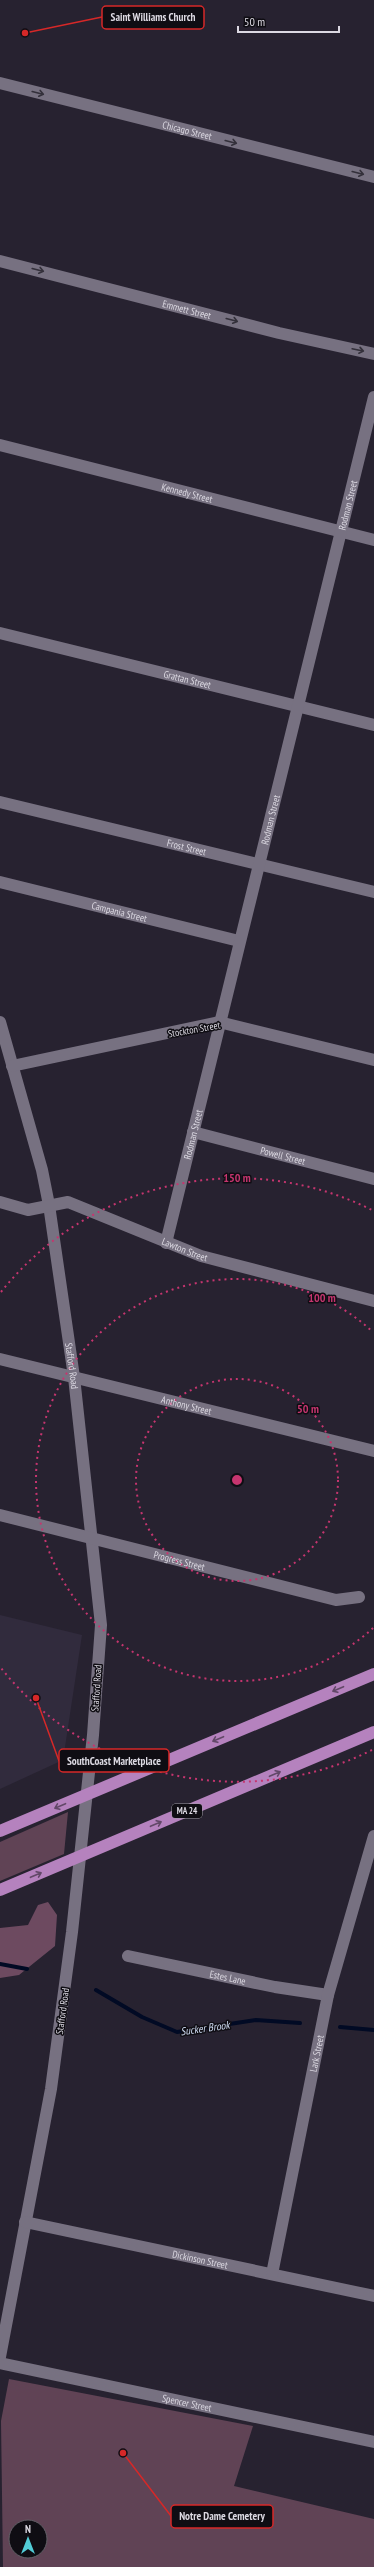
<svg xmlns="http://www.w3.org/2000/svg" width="374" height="2567" font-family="'PT Sans Narrow',sans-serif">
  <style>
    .built { fill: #312b3d }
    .green { fill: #604355; fill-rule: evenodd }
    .forest { fill: #6d4a60 }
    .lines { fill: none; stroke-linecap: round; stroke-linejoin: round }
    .stream { stroke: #010a24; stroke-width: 4 }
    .minor { stroke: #777181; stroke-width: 12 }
    .highway { stroke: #b582be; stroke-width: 12 }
    .oneway { stroke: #33303a }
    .oneway2 { stroke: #624868 }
    .ring { fill: none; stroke: #c6356f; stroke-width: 2; stroke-dasharray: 2 4 }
    .labels { text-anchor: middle; stroke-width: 3; stroke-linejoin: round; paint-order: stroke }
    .shield { fill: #0f0d13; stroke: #9e9ca4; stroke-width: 1 }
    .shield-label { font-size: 9px; font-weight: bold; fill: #dcd9e2 }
    .street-label { font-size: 10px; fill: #dcd9e2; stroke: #0f0d13 }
    .water-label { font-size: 11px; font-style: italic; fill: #d1def5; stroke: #0f0d13 }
    .centre { fill: #c6356f; stroke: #0f0d13; stroke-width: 2 }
    .ring-label { font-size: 12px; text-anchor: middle; font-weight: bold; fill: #c6356f; stroke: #0f0d13; stroke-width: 3; stroke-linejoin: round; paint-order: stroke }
    .leader { fill: none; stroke: #d62828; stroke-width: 1.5 }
    .callout-dot { fill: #d62828; stroke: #0f0d13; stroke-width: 1.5 }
    .callout { fill: #0f0d13; stroke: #d62828; stroke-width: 1.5 }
    .callout-label { font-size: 11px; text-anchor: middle; font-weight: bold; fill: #dcd9e2 }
  </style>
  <rect width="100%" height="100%" fill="#272230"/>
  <path class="built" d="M 0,1615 L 82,1635 L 63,1760 L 0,1789 Z"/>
  <path class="green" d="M 68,1812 L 64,1854 L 0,1881 L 0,1842 Z
    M 9,2379 L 253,2426 L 234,2486 L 374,2519 L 374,2567 L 3,2567 L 1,2421 ZM 16,2527 L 40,2527 L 40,2551 L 16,2551 Z"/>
  <path class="forest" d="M 48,1902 L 57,1915 L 55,1946 L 19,1975 L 0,1978 L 0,1928 L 28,1925 L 38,1905 Z"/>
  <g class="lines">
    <path class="stream" d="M 0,1964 L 27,1969
      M 96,1990 L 142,2017 L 177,2032 L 256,2020 L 300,2023
      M 340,2027 L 374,2030"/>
    <g class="minor">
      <path id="s1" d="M 0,83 L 374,177"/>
      <path id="s2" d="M 0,261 L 279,333 L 374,354"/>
      <path id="s3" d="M 0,445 L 374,540"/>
      <path id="s4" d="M 0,633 L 374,725"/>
      <path id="s5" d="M 0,802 L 374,892"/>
      <path id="s6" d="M 0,882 L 239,941"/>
      <path id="s7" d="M 0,1022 L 42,1170 L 49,1205 L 74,1377 L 101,1625 L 93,1735 L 72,1932 L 51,2089 L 0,2357"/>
      <path d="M 12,1066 L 219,1022 L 374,1060"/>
      <path id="s8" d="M 193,1132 L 374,1179"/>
      <path id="s9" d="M 0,1202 L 28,1210 L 68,1202 L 201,1256 L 374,1301"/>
      <path id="s10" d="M 166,1243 L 374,397"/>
      <path id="s11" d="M 0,1359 L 374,1451"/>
      <path id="s12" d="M 0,1515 L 336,1600 L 359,1597"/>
      <path id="s13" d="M 128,1956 L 275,1987 L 328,1995"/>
      <path id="s14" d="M 25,2222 L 374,2296"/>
      <path id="s15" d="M 272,2274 L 328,1995 L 374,1836"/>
      <path id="s16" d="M 0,2363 L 374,2442"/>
    </g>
    <path class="highway" d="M 0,1831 L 374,1674
      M 0,1890 L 374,1732"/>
  </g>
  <defs><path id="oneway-shaft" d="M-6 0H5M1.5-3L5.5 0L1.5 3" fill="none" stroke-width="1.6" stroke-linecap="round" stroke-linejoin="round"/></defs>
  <g class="oneway">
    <use href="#oneway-shaft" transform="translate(38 93) rotate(14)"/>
    <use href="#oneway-shaft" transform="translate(231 142) rotate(14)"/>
    <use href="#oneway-shaft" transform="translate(358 173) rotate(14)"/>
    <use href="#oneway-shaft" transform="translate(38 270) rotate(14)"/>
    <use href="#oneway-shaft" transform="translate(232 320) rotate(15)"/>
    <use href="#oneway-shaft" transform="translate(358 350) rotate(12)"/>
  </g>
  <g class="oneway2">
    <use href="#oneway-shaft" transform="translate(338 1689) rotate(157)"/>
    <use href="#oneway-shaft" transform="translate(218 1739) rotate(157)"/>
    <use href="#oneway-shaft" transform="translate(275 1774) rotate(-23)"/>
    <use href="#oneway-shaft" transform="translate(60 1806) rotate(157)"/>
    <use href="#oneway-shaft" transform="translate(156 1824) rotate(-23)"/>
    <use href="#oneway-shaft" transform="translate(36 1875) rotate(-23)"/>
  </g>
  <g class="ring">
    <circle cx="237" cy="1480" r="101"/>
    <path d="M373 1628A201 201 0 1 1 373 1332"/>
    <path d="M372 1750A302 302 0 0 1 1 1668M1 1292A302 302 0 0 1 372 1210"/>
  </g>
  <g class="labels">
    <rect class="shield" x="172" y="1804" width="30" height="14" rx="3"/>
    <g class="shield-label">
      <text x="187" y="1814">MA 24</text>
    </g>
    <g class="street-label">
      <text dy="4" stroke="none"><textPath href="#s1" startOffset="193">Chicago Street</textPath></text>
      <text dy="4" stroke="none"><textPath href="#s2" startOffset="193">Emmett Street</textPath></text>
      <text dy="4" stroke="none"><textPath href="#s3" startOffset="193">Kennedy Street</textPath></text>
      <text dy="4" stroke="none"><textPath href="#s10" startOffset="760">Rodman Street</textPath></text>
      <text dy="4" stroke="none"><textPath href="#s4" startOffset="193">Grattan Street</textPath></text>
      <text dy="4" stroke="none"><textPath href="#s10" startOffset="436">Rodman Street</textPath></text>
      <text dy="4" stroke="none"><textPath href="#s5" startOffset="192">Frost Street</textPath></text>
      <text dy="4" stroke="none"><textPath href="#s6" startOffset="123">Campania Street</textPath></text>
      <text transform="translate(194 1029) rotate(-10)" y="4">Stockton Street</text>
      <text dy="4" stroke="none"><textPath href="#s10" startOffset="112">Rodman Street</textPath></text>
      <text dy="4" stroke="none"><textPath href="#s8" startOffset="93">Powell Street</textPath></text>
      <text dy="4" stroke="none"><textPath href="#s9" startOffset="196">Lawton Street</textPath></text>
      <text dy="4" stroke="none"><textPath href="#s7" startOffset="352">Stafford Road</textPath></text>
      <text dy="4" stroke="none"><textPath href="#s11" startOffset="192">Anthony Street</textPath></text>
      <text dy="4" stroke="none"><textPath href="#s12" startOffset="185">Progress Street</textPath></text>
      <text transform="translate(96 1688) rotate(-86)" y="4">Stafford Road</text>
      <text dy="4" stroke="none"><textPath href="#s13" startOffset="102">Estes Lane</textPath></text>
      <text transform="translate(62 2011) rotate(-82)" y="4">Stafford Road</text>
      <text dy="4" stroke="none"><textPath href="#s15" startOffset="225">Lark Street</textPath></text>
      <text dy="4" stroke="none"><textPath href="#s14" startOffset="179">Dickinson Street</textPath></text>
      <text dy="4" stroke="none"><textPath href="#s16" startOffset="191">Spencer Street</textPath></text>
    </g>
    <g class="water-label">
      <text transform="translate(205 2028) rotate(-8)" y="4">Sucker Brook</text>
    </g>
  </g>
  <circle cx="237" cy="1480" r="6" class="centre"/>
  <g class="ring-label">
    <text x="237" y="1182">150 m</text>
    <text x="322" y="1302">100 m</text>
    <text x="308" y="1413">50 m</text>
  </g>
  <path class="leader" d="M25 33L102 17M36 1698L59 1761M123 2453L171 2516"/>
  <g class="callout-dot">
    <circle cx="25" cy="33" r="4"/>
    <circle cx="36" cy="1698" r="4"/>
    <circle cx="123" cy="2453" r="4"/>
  </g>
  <g class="callout">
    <rect x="102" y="6" width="102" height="23" rx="4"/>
    <rect x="59" y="1749" width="110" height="23" rx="4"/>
    <rect x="171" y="2505" width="102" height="23" rx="4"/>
  </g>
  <g class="callout-label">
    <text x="153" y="21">Saint Williams Church</text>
    <text x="114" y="1765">SouthCoast Marketplace</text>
    <text x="222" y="2520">Notre Dame Cemetery</text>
  </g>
  <g transform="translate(28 2539)"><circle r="19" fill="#0f0d13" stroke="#615f66"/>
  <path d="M0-3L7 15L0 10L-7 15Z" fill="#52ccd6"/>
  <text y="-6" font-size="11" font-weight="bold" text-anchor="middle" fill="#dcd9e2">N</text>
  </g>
  <path d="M238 26v6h101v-6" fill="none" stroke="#dcd9e2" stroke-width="2"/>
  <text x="244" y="26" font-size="12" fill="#dcd9e2" stroke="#0f0d13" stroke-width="3" paint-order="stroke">50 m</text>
</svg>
